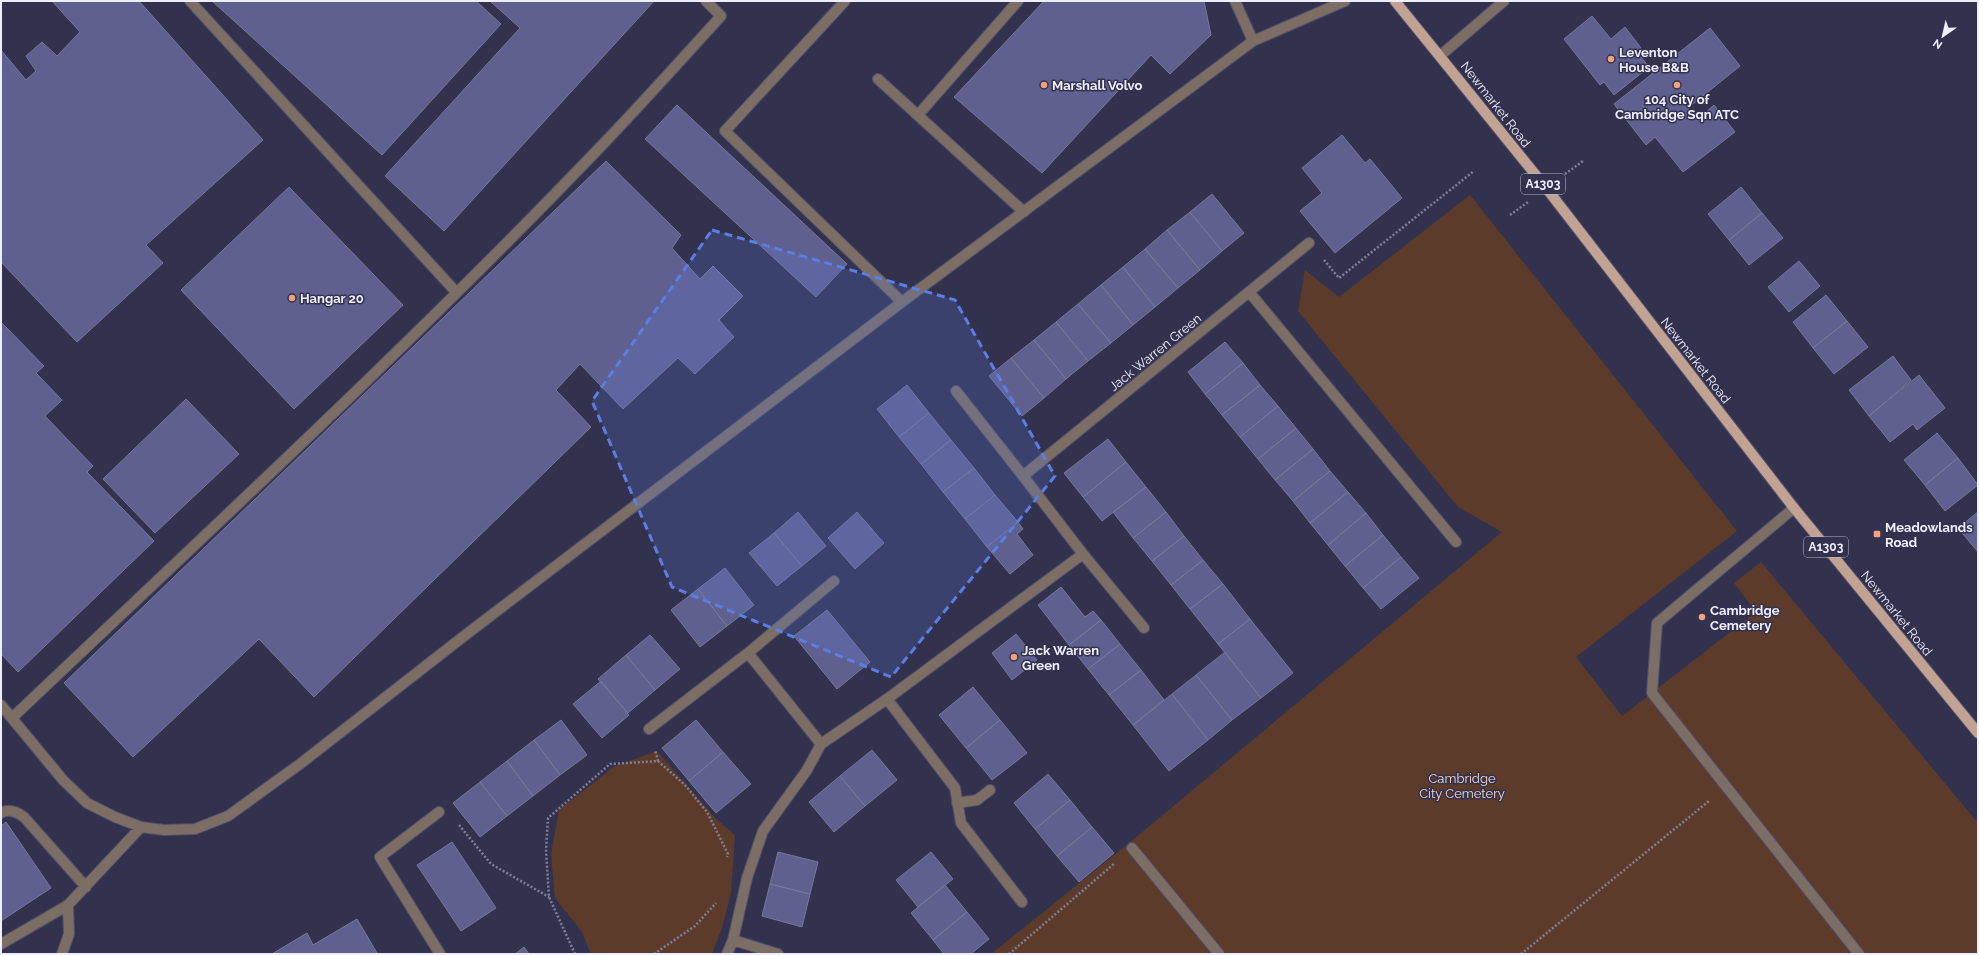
<svg xmlns="http://www.w3.org/2000/svg" width="1979" height="955" font-family="Raleway,sans-serif">
  <style>
    .green { fill: #5c3b2a }
    .building { fill: #5f608f; stroke: #767898 }
    .lines { fill: none; stroke-linecap: round; stroke-linejoin: round }
    .minor-casing { stroke: #50506b; stroke-width: 12 }
    .major-casing { stroke: #50506b; stroke-width: 12 }
    .path { stroke: #7f7f97; stroke-width: 2.5; stroke-dasharray: 2 2; stroke-linecap: butt }
    .minor { stroke: #7c6d65; stroke-width: 10 }
    .major { stroke: #c1a293; stroke-width: 10 }
    .marked { fill: #5c7ee3; fill-opacity: 0.2; stroke: #5c7ee3; stroke-width: 3; stroke-dasharray: 8 5; stroke-linejoin: round }
    .poi-dot { fill: #f1a27b; stroke: #32324f; stroke-width: 1.5 }
    .labels { text-anchor: middle; stroke-width: 3; stroke-linejoin: round; paint-order: stroke }
    .shield { fill: #32324f; stroke: #b6b6ca; stroke-width: 1 }
    .shield-label { font-size: 12px; font-weight: bold; fill: #eeeffe }
    .poi-label { font-size: 13px; font-weight: bold; fill: #eeeffe; stroke: #32324f; text-anchor: start }
    .street-label { font-size: 13px; fill: #eeeffe; stroke: #32324f }
    .park-label { font-size: 13px; fill: #f6d6c7; stroke: #32324f }
  </style>
  <rect width="100%" height="100%" fill="#32324f"/>
  <path class="green" d="M 1470,195 L 1737,531 L 1576,657 L 1622,716 L 1756,612 L 1734,583 L 1761,562 L 1978,823 L 1978,954 L 991,954 L 1134,839 L 1502,532 L 1458,507 L 1298,311 L 1305,270 L 1339,297 Z
    M 657,751 L 716,819 L 735,835 L 731,893 L 722,928 L 712,954 L 591,954 L 582,932 L 555,898 L 551,854 L 559,810 L 615,766 Z"/>
  <path class="building" d="M 52,1 L 139,1 L 263,140 L 146,245 L 163,263 L 77,342 L 1,262 L 1,50 L 26,80 L 36,71 L 26,56 L 42,42 L 57,56 L 80,32 Z
    M 212,1 L 476,1 L 501,24 L 382,155 Z
    M 490,1 L 654,1 L 444,231 L 385,176 L 520,28 Z
    M 1044,1 L 1204,1 L 1211,35 L 1170,74 L 1151,55 L 1042,173 L 954,97 Z
    M 1592,16 L 1611,39 L 1625,27 L 1641,48 L 1637,52 L 1649,67 L 1614,95 L 1604,82 L 1600,85 L 1564,39 Z
    M 1710,28 L 1740,66 L 1688,108 L 1698,119 L 1714,105 L 1735,132 L 1683,172 L 1655,137 L 1646,145 L 1614,104 Z
    M 677,105 L 847,264 L 816,297 L 645,139 Z
    M 1342,135 L 1365,163 L 1370,159 L 1402,198 L 1335,253 L 1300,211 L 1322,193 L 1302,168 Z
    M 606,161 L 681,235 L 672,248 L 700,279 L 713,266 L 743,296 L 719,320 L 734,337 L 695,374 L 678,358 L 623,409 L 580,364 L 556,390 L 591,427 L 314,697 L 259,639 L 133,757 L 64,683 Z
    M 289,187 L 403,305 L 294,409 L 181,290 Z
    M 1741,187 L 1762,213 L 1729,240 L 1708,214 Z
    M 1212,194 L 1244,233 L 1222,251 L 1190,212 Z
    M 1190,212 L 1222,251 L 1200,270 L 1167,230 Z
    M 1762,213 L 1783,238 L 1749,265 L 1729,240 Z
    M 1167,230 L 1200,270 L 1178,288 L 1145,249 Z
    M 1145,249 L 1178,288 L 1155,307 L 1123,267 Z
    M 1799,261 L 1820,286 L 1789,312 L 1768,287 Z
    M 1123,267 L 1155,307 L 1133,325 L 1101,285 Z
    M 1101,285 L 1133,325 L 1111,343 L 1078,304 Z
    M 1826,295 L 1847,321 L 1813,348 L 1793,322 Z
    M 1078,304 L 1111,343 L 1088,361 L 1056,322 Z
    M 1847,321 L 1868,347 L 1834,374 L 1813,348 Z
    M 1,322 L 44,366 L 36,373 L 62,400 L 45,416 L 93,466 L 87,472 L 154,541 L 18,672 L 1,654 Z
    M 1056,322 L 1088,361 L 1066,379 L 1034,340 Z
    M 1034,340 L 1066,379 L 1044,398 L 1011,358 Z
    M 1225,342 L 1243,363 L 1205,394 L 1188,372 Z
    M 1893,356 L 1911,380 L 1869,416 L 1849,390 Z
    M 1011,358 L 1044,398 L 1022,416 L 989,376 Z
    M 1243,363 L 1260,385 L 1222,415 L 1205,394 Z
    M 1919,375 L 1945,408 L 1917,430 L 1913,424 L 1890,442 L 1869,416 Z
    M 907,385 L 929,413 L 899,437 L 877,409 Z
    M 1260,385 L 1278,406 L 1240,437 L 1222,415 Z
    M 186,399 L 239,454 L 155,533 L 103,479 Z
    M 1278,406 L 1296,428 L 1258,459 L 1240,437 Z
    M 929,413 L 951,440 L 921,464 L 899,437 Z
    M 1296,428 L 1313,449 L 1275,480 L 1258,459 Z
    M 1937,433 L 1958,458 L 1925,485 L 1904,460 Z
    M 1108,439 L 1126,462 L 1083,497 L 1064,473 Z
    M 951,440 L 974,468 L 943,492 L 921,464 Z
    M 1313,449 L 1330,471 L 1293,501 L 1275,480 Z
    M 1958,458 L 1978,485 L 1945,511 L 1925,485 Z
    M 1126,462 L 1146,487 L 1102,521 L 1083,497 Z
    M 974,468 L 995,495 L 965,519 L 943,492 Z
    M 1330,471 L 1348,492 L 1310,523 L 1293,501 Z
    M 1146,487 L 1166,512 L 1133,538 L 1113,512 Z
    M 1348,492 L 1366,513 L 1328,545 L 1310,523 Z
    M 995,495 L 1018,522 L 987,547 L 965,519 Z
    M 798,512 L 826,546 L 802,566 L 774,533 Z
    M 857,512 L 884,543 L 855,569 L 828,538 Z
    M 1166,512 L 1184,536 L 1152,561 L 1133,538 Z
    M 1978,512 L 1978,552 L 1958,528 Z
    M 1366,513 L 1383,535 L 1345,566 L 1328,545 Z
    M 1018,522 L 1023,529 L 1017,534 L 1033,555 L 1010,574 L 987,547 Z
    M 774,533 L 802,566 L 777,586 L 749,553 Z
    M 1383,535 L 1401,557 L 1363,588 L 1345,566 Z
    M 1184,536 L 1203,560 L 1171,585 L 1152,561 Z
    M 1401,557 L 1419,578 L 1381,609 L 1363,588 Z
    M 1203,560 L 1223,584 L 1190,609 L 1171,585 Z
    M 725,568 L 754,605 L 727,626 L 698,589 Z
    M 1223,584 L 1250,619 L 1218,644 L 1190,609 Z
    M 1061,587 L 1085,617 L 1093,611 L 1101,620 L 1069,645 L 1038,605 Z
    M 698,589 L 727,626 L 700,647 L 671,610 Z
    M 827,610 L 870,662 L 837,689 L 794,636 Z
    M 1250,619 L 1293,673 L 1261,698 L 1218,644 Z
    M 1101,620 L 1120,644 L 1088,669 L 1069,645 Z
    M 1016,634 L 1037,660 L 1012,680 L 992,653 Z
    M 650,635 L 680,669 L 655,690 L 626,655 Z
    M 1120,644 L 1141,670 L 1109,695 L 1088,669 Z
    M 1225,652 L 1261,698 L 1232,720 L 1196,675 Z
    M 626,655 L 655,690 L 628,713 L 598,679 Z
    M 1141,670 L 1164,700 L 1133,725 L 1109,695 Z
    M 1196,675 L 1232,720 L 1208,740 L 1172,694 Z
    M 601,681 L 629,715 L 602,738 L 573,704 Z
    M 973,687 L 1000,720 L 966,748 L 939,715 Z
    M 1172,694 L 1208,740 L 1169,771 L 1133,725 Z
    M 561,720 L 587,755 L 560,775 L 534,740 Z
    M 696,720 L 723,752 L 689,781 L 662,748 Z
    M 1000,720 L 1027,753 L 992,780 L 966,748 Z
    M 534,740 L 560,775 L 533,796 L 507,761 Z
    M 872,750 L 897,780 L 865,806 L 840,776 Z
    M 723,752 L 751,784 L 716,813 L 689,781 Z
    M 507,761 L 533,796 L 507,816 L 480,782 Z
    M 1048,774 L 1070,800 L 1035,829 L 1014,803 Z
    M 840,776 L 865,806 L 834,832 L 809,802 Z
    M 480,782 L 507,816 L 480,837 L 453,803 Z
    M 1070,800 L 1092,827 L 1057,856 L 1035,829 Z
    M 6,822 L 51,888 L 1,921 L 1,826 Z
    M 1092,827 L 1114,853 L 1079,882 L 1057,856 Z
    M 452,842 L 496,908 L 461,931 L 417,865 Z
    M 778,852 L 818,862 L 810,894 L 770,884 Z
    M 931,852 L 953,879 L 918,907 L 896,880 Z
    M 770,884 L 810,894 L 802,927 L 762,916 Z
    M 945,885 L 967,912 L 933,940 L 911,913 Z
    M 967,912 L 989,939 L 971,954 L 944,954 L 933,940 Z
    M 357,919 L 377,953 L 374,954 L 272,954 L 307,933 L 313,945 Z
    M 524,947 L 529,954 L 515,954 Z"/>
  <g class="lines">
    <defs>
      <path id="minor" d="M 190,1 L 456,292
        M 845,1 L 725,131 L 902,302
        M 1253,41 L 1345,1
        M 1441,55 L 1504,1
        M 878,79 L 1024,212
        M 918,115 L 1018,1
        M 1250,293 L 1456,542
        M 956,391 L 1023,476
        M 1794,508 L 1657,623 L 1652,693 L 1859,954
        M 1083,554 L 1144,628
        M 748,653 L 834,581
        M 887,699 L 955,788 L 961,823 L 1022,902
        M 1,705 L 63,780 L 87,803 L 115,817 L 141,827 L 164,830 L 195,829 L 228,816 L 300,764 L 468,633 L 902,302 L 1253,41 L 1235,1
        M 12,718 C 212,528 415,341 606,141 C 645,100 683,58 721,16 L 706,1
        M 649,729 L 748,653 L 821,744
        M 957,803 L 977,800 L 990,790
        M 439,812 L 380,857 L 440,954
        M 1,813 C 9,808 17,812 24,817 L 86,887
        M 1132,848 L 1219,954
        M 733,940 L 778,954
        M 1,944 L 68,905
        M 62,954 L 69,934 L 68,905 L 141,827
        M 727,954 L 733,940 L 747,878 L 763,831 L 807,770 L 821,744 L 887,699 L 1083,554 L 1023,476 L 1309,243"/>
      <path id="major" d="M 1395,1 L 1547,189 L 1794,508 L 1978,733"/>
    </defs>
    <use href="#minor" class="minor-casing"/>
    <use href="#major" class="major-casing"/>
    <path class="path" d="M 1565,174 L 1583,161
      M 1510,215 L 1528,202
      M 1324,260 L 1339,278 L 1474,171
      M 658,761 L 685,785 L 707,812 L 728,854 L 727,857
      M 459,825 L 491,864 L 549,897
      M 575,954 L 549,897 L 546,851 L 548,818 L 610,764 L 658,761 L 655,750
      M 654,954 L 695,926 L 716,903
      M 1009,954 L 1115,863
      M 1521,954 L 1709,801"/>
    <use href="#minor" class="minor"/>
    <use href="#major" class="major"/>
  </g>
  <path class="marked" d="M 712,230 L 955,300 L 1055,476 L 891,677 L 672,587 L 592,401 Z"/>
  <g class="poi-dot">
    <circle cx="1611" cy="59" r="4"/>
    <circle cx="1044" cy="85" r="4"/>
    <circle cx="1677" cy="85" r="4"/>
    <circle cx="292" cy="298" r="4"/>
    <rect x="1873" y="530" width="8" height="8" rx="2"/>
    <circle cx="1702" cy="617" r="4"/>
    <circle cx="1014" cy="657" r="4"/>
  </g>
  <g class="labels">
    <g class="shield">
      <rect x="1521" y="174" width="44" height="20" rx="3"/>
      <rect x="1804" y="537" width="44" height="20" rx="3"/>
    </g>
    <g class="shield-label">
      <text x="1543" y="188">A1303</text>
      <text x="1826" y="551">A1303</text>
    </g>
    <g class="poi-label">
      <text x="1619" y="57">Leventon<tspan x="1619" dy="15">House B&amp;B</tspan></text>
      <text x="1052" y="90">Marshall Volvo</text>
      <text x="1677" y="104" text-anchor="middle">104 City of<tspan x="1677" dy="15">Cambridge Sqn ATC</tspan></text>
      <text x="300" y="303">Hangar 20</text>
      <text x="1885" y="532">Meadowlands<tspan x="1885" dy="15">Road</tspan></text>
      <text x="1710" y="615">Cambridge<tspan x="1710" dy="15">Cemetery</tspan></text>
      <text x="1022" y="655">Jack Warren<tspan x="1022" dy="15">Green</tspan></text>
    </g>
    <g class="street-label">
      <text transform="translate(1496 104) rotate(52)" y="5">Newmarket Road</text>
      <text transform="translate(1155 352) rotate(-39)" y="5">Jack Warren Green</text>
      <text transform="translate(1696 360) rotate(52)" y="5">Newmarket Road</text>
      <text transform="translate(1897 613) rotate(51)" y="5">Newmarket Road</text>
    </g>
    <g class="park-label">
      <text x="1462" y="783">Cambridge<tspan x="1462" dy="15">City Cemetery</tspan></text>
    </g>
  </g>
  <rect width="1979" height="955" fill="none" stroke="#eeeffe" stroke-width="4"/>
  <g transform="translate(1943 36) rotate(214)" stroke="#32324f" stroke-width="3" paint-order="stroke">
  <path d="M0-3L7 15L0 10L-7 15Z" fill="#eeeffe"/>
  <text y="-6" font-size="11" font-weight="bold" text-anchor="middle" fill="#eeeffe">N</text>
  </g>
</svg>
